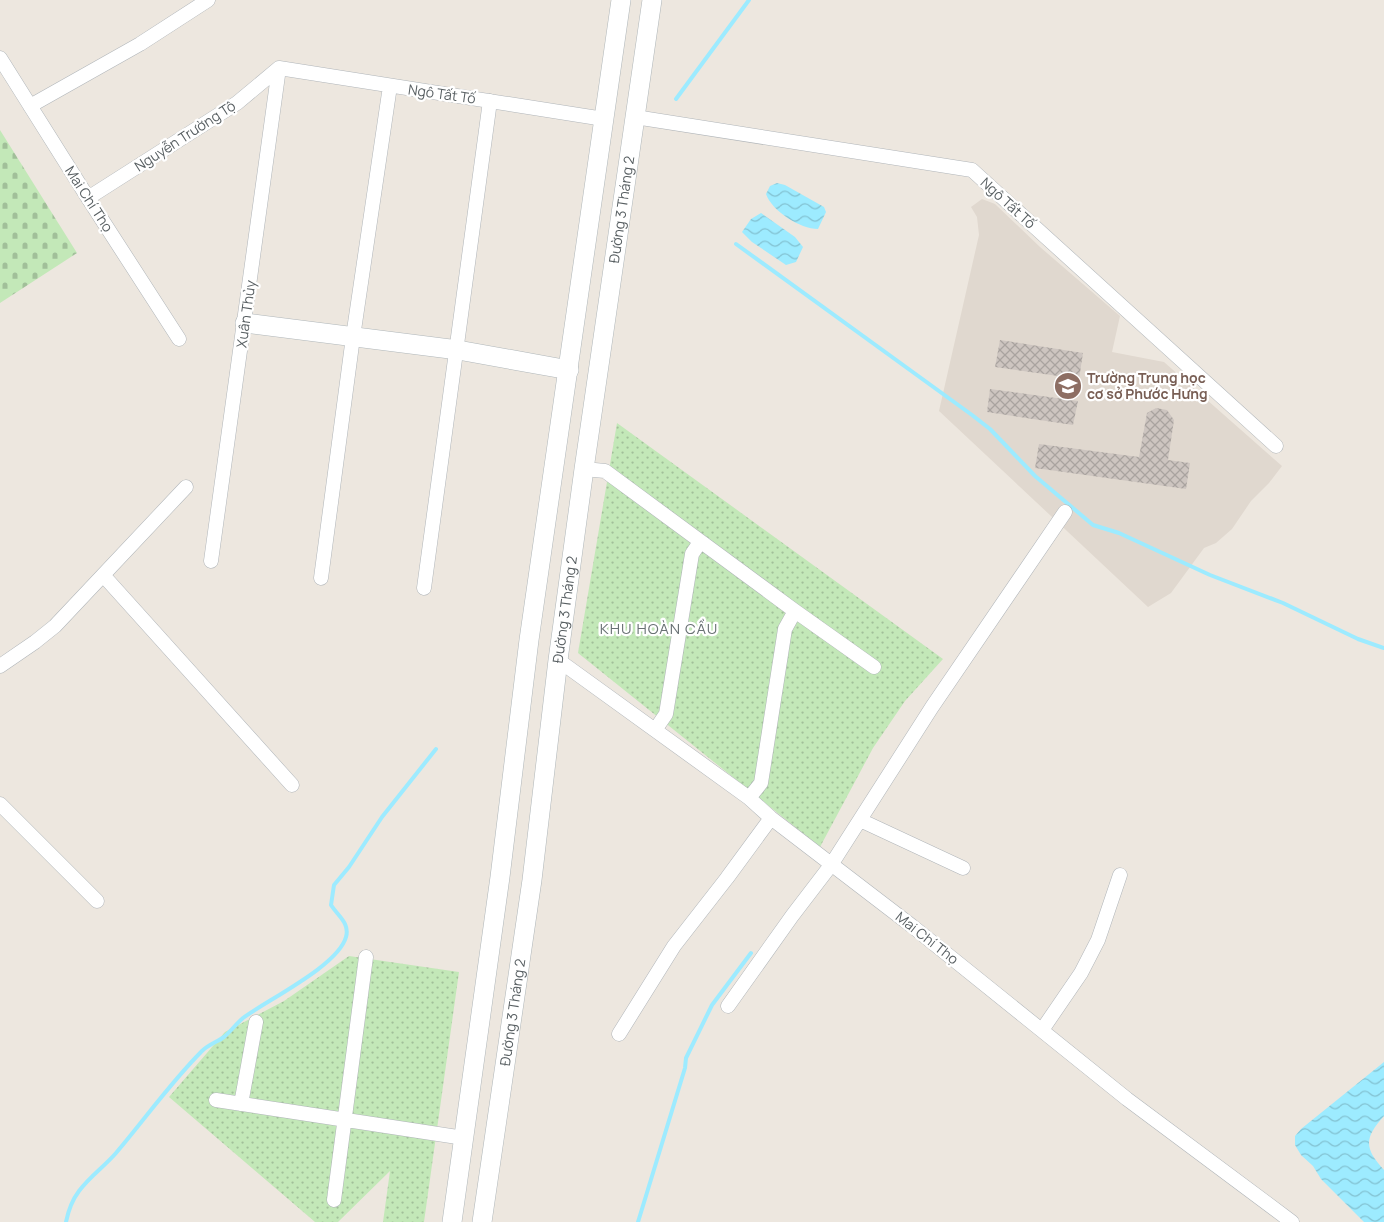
<svg xmlns="http://www.w3.org/2000/svg" width="1384" height="1222" font-family="Manrope,sans-serif">
  <style>
    .education { fill: #e0d8cf }
    .grass { fill: url(#grass-dots) }
    .cemetery { fill: url(#cemetery-stones) }
    .water { fill: url(#water-waves) }
    .lines { fill: none; stroke-linecap: round; stroke-linejoin: round }
    .stream { stroke: #9debff; stroke-width: 4 }
    .building { fill: url(#building-cross-hatch) }
    .street-casing { stroke: #b0b5b9; stroke-width: 15 }
    .secondary-casing { stroke: #afb6b9; stroke-width: 20 }
    .street { stroke: #fff; stroke-width: 14 }
    .secondary { stroke: #fff; stroke-width: 19 }
    .labels { text-anchor: middle; stroke-width: 4.5; stroke-linejoin: round; paint-order: stroke }
    .street-label { font-size: 14px; fill: #585f62; stroke: #fff }
    .education-label { font-size: 14px; font-weight: bold; fill: #785e54; stroke: #fff; text-anchor: start }
    .neighbourhood-label { font-size: 15px; letter-spacing: 1px; fill: #697174; stroke: #fff }
  </style>
  <defs>
    <pattern id="grass-dots" width="8" height="8" patternUnits="userSpaceOnUse" patternTransform="scale(1.25)"><rect width="8" height="8" fill="#c3e8b8"/><path d="M2 2h.1M6 6h.1" fill="none" stroke="#a1bf99" stroke-width="1.8" stroke-linecap="round"/></pattern>
    <pattern id="cemetery-stones" width="16" height="16" patternUnits="userSpaceOnUse" patternTransform="scale(1.25)"><rect width="16" height="16" fill="#c3e8b8"/><path d="M2 7V4a2 2 0 0 1 4 0v3zM10 15v-3a2 2 0 0 1 4 0v3z" fill="#a1bf99"/></pattern>
    <pattern id="water-waves" width="16" height="10" patternUnits="userSpaceOnUse" patternTransform="scale(1.25)"><rect width="16" height="10" fill="#9debff"/><path d="M0 5q4-4 8 0t8 0" fill="none" stroke="#83c2d2"/></pattern>
    <pattern id="building-cross-hatch" width="8" height="8" patternUnits="userSpaceOnUse" patternTransform="scale(1.25)"><rect width="8" height="8" fill="#cdc5c0"/><path d="M0 0l8 8M0 8l8-8" fill="none" stroke="#a9a39f"/></pattern>
  </defs>
  <rect width="100%" height="100%" fill="#ede7df"/>
  <path class="education" d="M 982,199 L 995,204 L 1040,247 L 1120,316 L 1112,352 L 1164,362 L 1282,466 L 1269,483 L 1251,501 L 1232,529 L 1216,543 L 1204,548 L 1171,593 L 1148,607 L 939,411 L 979,235 L 977,217 L 971,207 Z"/>
  <path class="grass" d="M 617,423 L 943,659 L 905,701 L 873,748 L 820,847 L 578,653 Z
    M 349,956 L 459,972 L 424,1222 L 383,1222 L 390,1171 L 338,1222 L 315,1222 L 169,1097 L 225,1032 L 284,1001 Z"/>
  <path class="cemetery" d="M 0,130 L 77,253 L 0,303 Z"/>
  <path class="water" d="M 777,183 L 785,185 L 824,207 L 826,212 L 818,229 C 800,229 772,211 766,194 L 770,186 Z
    M 761,213 L 795,237 L 803,247 L 796,262 L 786,265 L 752,242 L 742,232 L 751,219 Z
    M 1384,1062 L 1384,1116 C 1364,1138 1364,1148 1384,1170 L 1384,1222 L 1364,1222 L 1321,1179 L 1313,1166 L 1301,1155 L 1295,1145 L 1295,1136 L 1301,1129 Z"/>
  <g class="lines">
    <path class="stream" d="M 676,99 L 749,0
      M 736,244 L 972,415 L 990,429 L 1035,476 L 1093,525 L 1119,533 L 1210,575 L 1283,603 L 1358,639 L 1384,648
      M 66,1222 C 68,1212 73,1199 79,1191 C 90,1176 105,1166 116,1153 C 145,1119 171,1082 202,1051 C 208,1045 217,1042 224,1037 C 231,1031 236,1024 243,1018 C 267,1000 338,966 346,937 C 350,923 338,916 331,905 L 334,885 L 349,867 L 382,817 L 436,749
      M 638,1222 L 685,1068 L 686,1058 L 712,1005 L 751,953"/>
  </g>
  <path class="building" d="M 1000,340 L 1083,353 L 1079,379 L 995,367 Z
    M 990,389 L 1078,401 L 1073,425 L 987,412 Z
    M 1156,408 L 1167,410 L 1174,420 L 1168,460 L 1190,463 L 1186,489 L 1035,468 L 1039,444 L 1139,457 L 1147,413 Z"/>
  <g class="lines">
    <defs>
      <path id="street" d="M 0,58 L 88,198 L 179,339
        M 279,68 L 604,119
        M 30,106 L 140,44 L 208,0
        M 635,117 L 972,170 L 1276,446
        M 88,198 L 237,103 L 279,68
        M 584,469 L 605,471 L 795,611 L 874,667
        M 211,561 L 279,68
        M 103,575 L 292,785
        M 321,578 L 353,337 L 390,86
        M 424,588 L 490,101
        M 558,660 L 749,798 L 771,818 L 912,926 L 1127,1099 L 1292,1222
        M 0,666 L 35,642 L 55,626 L 186,487
        M 655,730 L 666,714 L 692,554 L 700,542
        M 749,798 L 761,783 L 785,629 L 795,611
        M 0,804 L 97,901
        M 860,820 L 963,868
        M 728,1006 L 792,916 L 831,865 L 932,707 L 1065,512
        M 1042,1030 L 1081,973 L 1098,940 L 1120,875
        M 619,1034 L 674,946 L 727,878 L 771,818
        M 216,1100 L 464,1138
        M 241,1104 L 256,1022
        M 334,1200 L 366,957"/>
      <g id="secondary">
        <path d="M 245,323 L 458,350 L 569,370"/>
        <path d="M 452,1222 L 500,877 L 529,640 L 621,0"/>
        <path id="s1" d="M 482,1222 L 532,880 L 558,660 L 584,469 L 652,0"/>
      </g>
    </defs>
    <use href="#street" class="street-casing"/>
    <use href="#secondary" class="secondary-casing"/>
    <use href="#street" class="street"/>
    <use href="#secondary" class="secondary"/>
  </g>
  <defs>
    <symbol id="school-disc" viewBox="-11 -11 22 22"><circle r="9.5" fill="#8d6e63" stroke="#fff"/><path d="M0-5L7-2L0 1L-7-2ZM-4 1L0 2.5L4 1V4Q0 6-4 4Z" fill="#fff"/></symbol>
  </defs>
  <g fill-rule="evenodd">
    <use href="#school-disc" x="1052" y="370" width="32" height="32"/>
  </g>
  <g class="labels">
    <g class="street-label">
      <text transform="translate(442 94) rotate(8)" y="5">Ngô Tất Tố</text>
      <text transform="translate(185 136) rotate(-33)" y="5">Nguyễn Trường Tộ</text>
      <text transform="translate(89 199) rotate(57)" y="5">Mai Chí Thọ</text>
      <text transform="translate(1008 203) rotate(42)" y="5">Ngô Tất Tố</text>
      <text dy="5" stroke="none"><textPath href="#s1" startOffset="1022">Đường 3 Tháng 2</textPath></text>
      <text transform="translate(246 314) rotate(-82)" y="5">Xuân Thủy</text>
      <text dy="5" stroke="none"><textPath href="#s1" startOffset="618">Đường 3 Tháng 2</textPath></text>
      <text transform="translate(927 938) rotate(38)" y="5">Mai Chí Thọ</text>
      <text dy="5" stroke="none"><textPath href="#s1" startOffset="212">Đường 3 Tháng 2</textPath></text>
    </g>
    <g class="education-label">
      <text x="1087" y="383">Trường Trung học<tspan x="1087" dy="16">cơ sở Phước Hưng</tspan></text>
    </g>
    <g class="neighbourhood-label">
      <text x="659" y="634">KHU HOÀN CẦU</text>
    </g>
  </g>
</svg>
